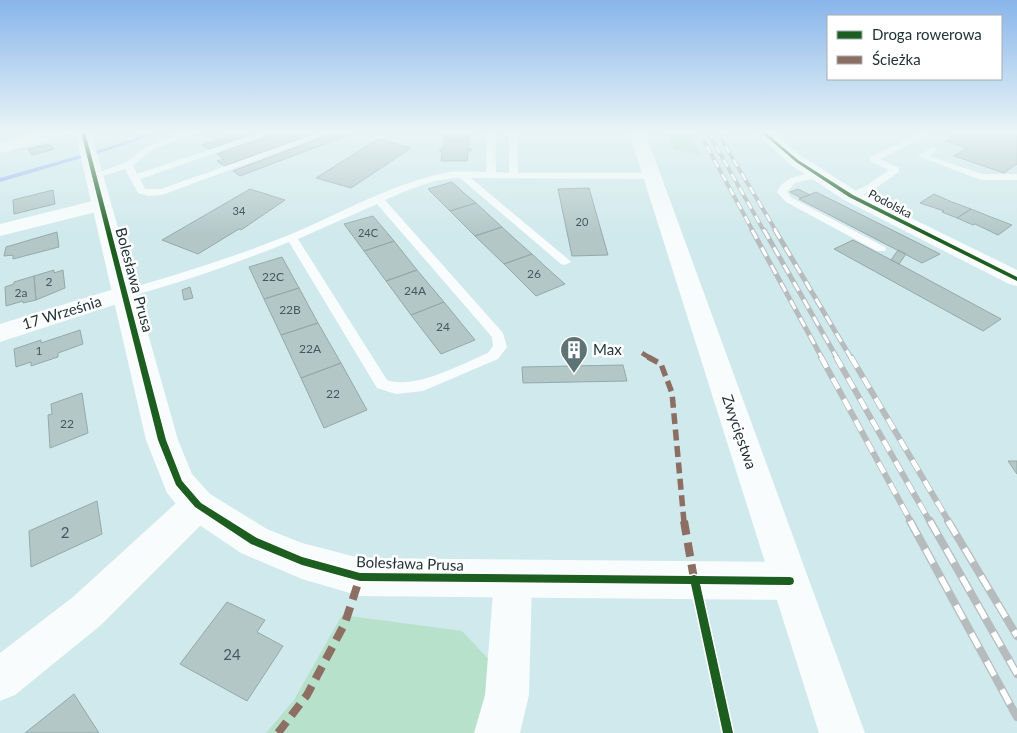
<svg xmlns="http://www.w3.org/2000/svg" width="1017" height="733" font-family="Lato,sans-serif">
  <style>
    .green { fill: #b7e1cb }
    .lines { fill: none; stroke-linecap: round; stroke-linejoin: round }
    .stream { fill: #98b7ef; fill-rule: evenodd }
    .building { fill: #b3c7c7; stroke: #96a9a9 }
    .service { fill: #f8fcfc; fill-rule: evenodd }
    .minor { fill: #f8fcfc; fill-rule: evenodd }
    .tertiary { fill: #f8fcfc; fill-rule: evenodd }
    .secondary { fill: #f8fcfc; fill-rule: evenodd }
    .rail-far3-casing { stroke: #b6bcbd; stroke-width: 4 }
    .rail-far2-casing { stroke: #b6bcbd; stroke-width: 5 }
    .rail-far1-casing { stroke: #b6bcbd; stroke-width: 6 }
    .rail-casing { stroke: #b6bcbd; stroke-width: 8 }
    .rail-far3 { stroke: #fff; stroke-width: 2.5; stroke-dasharray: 8; stroke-linecap: butt }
    .rail-far2 { stroke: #fff; stroke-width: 3; stroke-dasharray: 10; stroke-linecap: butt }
    .rail-far1 { stroke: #fff; stroke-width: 4.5; stroke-dasharray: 12; stroke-linecap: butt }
    .rail { stroke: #fff; stroke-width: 5.5; stroke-dasharray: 16; stroke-linecap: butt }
    .quiet-far2 { stroke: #8d6e63; stroke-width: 4.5; stroke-dasharray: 9 4.5; stroke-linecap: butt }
    .quiet-far1 { stroke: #8d6e63; stroke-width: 5.5; stroke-dasharray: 11 5.5; stroke-linecap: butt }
    .quiet { stroke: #8d6e63; stroke-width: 8; stroke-dasharray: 14 8; stroke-linecap: butt }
    .cycleway-casing { stroke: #fff; stroke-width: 3 }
    .cycleway { fill: #1b5e20; fill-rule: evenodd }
    .labels { text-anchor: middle; stroke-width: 5; stroke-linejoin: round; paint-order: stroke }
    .far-number-label { font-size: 11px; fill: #46585a }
    .far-street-label { font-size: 12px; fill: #213336; stroke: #fff }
    .number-label { font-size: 12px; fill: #46585a }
    .street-label { font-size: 15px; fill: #213336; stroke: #fff }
    .poi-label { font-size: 15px; fill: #213336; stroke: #fff; text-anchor: start }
    .near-number-label { font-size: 15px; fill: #46585a }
  </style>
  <rect width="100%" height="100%" fill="#d0e9ec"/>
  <path class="green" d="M 668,132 L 690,132 L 701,155 L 674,149 Z
    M 342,615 L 462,631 L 494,665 L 479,733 L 266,733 L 294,700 Z"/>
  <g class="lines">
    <path class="stream" d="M 154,132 L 160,132 L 109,150 L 0,182 L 0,178 L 105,148 Z"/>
  </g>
  <path class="building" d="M 239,132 L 258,132 L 209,149 L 202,145 Z
    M 281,132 L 318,132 L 225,166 L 217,161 L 224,159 L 217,154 Z
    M 337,132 L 356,132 L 240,176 L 233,171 Z
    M 444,132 L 469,132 L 469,140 L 444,140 Z
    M 963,132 L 1010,132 L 1017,134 L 1017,164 L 1004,173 L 954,156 L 967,148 L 945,141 Z
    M 378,139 L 411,148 L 351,188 L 316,178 Z
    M 444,140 L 469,140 L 468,148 L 472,150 L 468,152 L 467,161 L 441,161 L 442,152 L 439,150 L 443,149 Z
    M 49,144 L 54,149 L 32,155 L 28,149 Z
    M 452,182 L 464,193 L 476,203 L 450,211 L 428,189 Z
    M 589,188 L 608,255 L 572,256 L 558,189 Z
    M 250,189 L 285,200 L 241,230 L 239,229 L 198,254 L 162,240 Z
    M 798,189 L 810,195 L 801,198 L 790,192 Z
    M 53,190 L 55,204 L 14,214 L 13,200 Z
    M 816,192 L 940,254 L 922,263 L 799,199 Z
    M 934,194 L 952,202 L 971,209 L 957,218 L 942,212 L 944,211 L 920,203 Z
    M 476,203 L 502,227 L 475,236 L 450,211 Z
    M 971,209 L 991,217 L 1012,225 L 998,235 L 975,224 L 973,225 L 957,218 Z
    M 373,216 L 394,241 L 364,251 L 344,224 Z
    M 502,227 L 516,240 L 532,254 L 504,264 L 475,236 Z
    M 57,232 L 59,247 L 13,259 L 13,255 L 4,256 L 6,247 Z
    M 853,240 L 899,264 L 1001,319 L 983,331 L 834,249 Z
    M 394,241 L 417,270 L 386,281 L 364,251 Z
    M 898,250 L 906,254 L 899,264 L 891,260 Z
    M 532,254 L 548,269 L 565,284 L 536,296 L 504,264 Z
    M 282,257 L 299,288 L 264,299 L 249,267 Z
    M 54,270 L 54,273 L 63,270 L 65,288 L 36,300 L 34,276 Z
    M 417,270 L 444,302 L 411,315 L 386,281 Z
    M 34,276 L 36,300 L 23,303 L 23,301 L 6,306 L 5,287 L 14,284 L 14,282 Z
    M 190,287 L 193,298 L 184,300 L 182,290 Z
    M 299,288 L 318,323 L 281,335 L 264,299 Z
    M 444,302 L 475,340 L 441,354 L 411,315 Z
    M 318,323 L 341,363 L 301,378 L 281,335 Z
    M 80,330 L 83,344 L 58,353 L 58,357 L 31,366 L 31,362 L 16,367 L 14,349 L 41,340 L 41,343 Z
    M 341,363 L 367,410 L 324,428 L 301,378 Z
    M 623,365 L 627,381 L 523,383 L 522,367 Z
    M 82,393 L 88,433 L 50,448 L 48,415 L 52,414 L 51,404 Z
    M 1008,461 L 1017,461 L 1017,474 Z
    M 97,501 L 102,534 L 31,567 L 29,531 Z
    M 227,602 L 265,620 L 257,632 L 283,646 L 247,701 L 180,664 Z
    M 74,694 L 99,733 L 25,733 Z"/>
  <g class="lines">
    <path class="service" d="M 184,132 L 196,132 L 152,150 L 133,165 L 137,174 L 263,132 L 275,132 L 140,179 L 145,189 L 161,189 L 321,132 L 332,132 L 162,195 L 149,196 L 138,193 L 125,169 L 93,179 L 88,176 L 125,163 L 146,147 Z
      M 487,132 L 495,132 L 496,172 L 509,173 L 509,132 L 517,132 L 518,173 L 651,173 L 656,176 L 651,179 L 471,178 L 569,260 L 571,262 L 565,265 L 561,264 L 460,178 C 434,178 408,190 385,200 L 503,333 L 507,347 L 498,359 L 423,391 L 396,394 L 377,388 L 289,242 C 235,264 180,283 124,298 L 118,294 L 120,291 C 177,275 234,257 289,235 C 340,214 390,184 445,173 C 458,170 473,172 486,172 ZM 377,204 L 492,337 L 493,346 L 488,353 C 461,364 416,390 387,380 L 298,239 Z
      M 923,132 L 931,133 L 880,159 L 899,168 L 899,172 C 887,180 862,200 848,198 L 848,194 L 866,186 L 889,170 L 870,161 L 870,157 Z
      M 933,147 L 937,150 L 929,156 L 982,174 L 1017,174 L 1017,180 L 981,180 L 918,156 Z
      M 817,172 L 822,175 L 820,177 L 795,183 L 787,192 L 792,198 L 885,247 L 886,249 L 885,251 L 877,251 L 786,202 L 777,192 C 784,176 802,175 817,172 Z"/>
    <path class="minor" d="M 42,132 L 69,132 L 67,135 L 0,153 L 0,143 Z
      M 755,132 L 773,132 L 803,157 L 858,192 L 1017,270 L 1017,286 L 1009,284 L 844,200 L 791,165 Z
      M 101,199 L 108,201 L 111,205 L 108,209 L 0,236 L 0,224 Z
      M 124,286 L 132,289 L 136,294 L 132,299 L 0,342 L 0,324 Z
      M 198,490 L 210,494 L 215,505 L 210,516 L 101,625 L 15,695 L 0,701 L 0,653 L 73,597 L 186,494 Z
      M 513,561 L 526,567 L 532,580 L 529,695 L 520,733 L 474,733 L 485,695 L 494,580 L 500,567 Z"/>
    <path class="tertiary" d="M 75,132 L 91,132 L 178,440 L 192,474 L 210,494 L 267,529 L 302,543 L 360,558 L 790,562 L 803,568 L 809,581 L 803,594 L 790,600 L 360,596 L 302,579 L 241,553 L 186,516 L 167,493 L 146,440 Z"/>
    <path class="secondary" d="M 629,132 L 645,132 L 865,733 L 819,733 Z"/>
    <defs>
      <path id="rail-far3" d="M 699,132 L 753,231
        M 708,132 L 764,231
        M 717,132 L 776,231"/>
      <path id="rail-far2" d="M 752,230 L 822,358
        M 764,230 L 837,358
        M 775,230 L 851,358"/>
      <path id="rail-far1" d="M 821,357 L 911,522
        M 836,357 L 930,522
        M 851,357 L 949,522"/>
      <path id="rail" d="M 910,521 L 1017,717
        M 930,521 L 1017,674
        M 948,521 L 1017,636"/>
    </defs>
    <use href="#rail-far3" class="rail-far3-casing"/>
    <use href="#rail-far2" class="rail-far2-casing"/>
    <use href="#rail-far1" class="rail-far1-casing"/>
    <use href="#rail" class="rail-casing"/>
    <use href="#rail-far3" class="rail-far3"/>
    <use href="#rail-far2" class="rail-far2"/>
    <use href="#rail-far1" class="rail-far1"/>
    <use href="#rail" class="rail"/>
    <path class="quiet-far2" d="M 642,353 L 650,358"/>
    <path class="quiet-far1" d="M 648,357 L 661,364 L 672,393 L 684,522"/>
    <path class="quiet" d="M 684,521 L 694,579
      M 278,733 L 307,695 L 345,623 L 360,577"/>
    <defs>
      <path id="cycleway" d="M 81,132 L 85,132 L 166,440 L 182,481 L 201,503 L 257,538 L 302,557 L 360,573 L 691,576 L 694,575 L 697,576 L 790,577 L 793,578 L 794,581 L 793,584 L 790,585 L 700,584 L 733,733 L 723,733 L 691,584 L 360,581 L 302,565 L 251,544 L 195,507 L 176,485 L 158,440 Z
        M 761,132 L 765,132 L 798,160 L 853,195 L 1017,277 L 1017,281 L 849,197 L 796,162 Z"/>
    </defs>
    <use href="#cycleway" class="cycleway-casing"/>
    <use href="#cycleway" class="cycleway"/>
  </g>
  <linearGradient id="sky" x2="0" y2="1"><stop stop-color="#88b5eb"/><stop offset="0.56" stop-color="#eaf5f6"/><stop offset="1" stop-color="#eaf5f6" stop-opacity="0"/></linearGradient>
  <rect width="1017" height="235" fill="url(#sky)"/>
  <defs>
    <symbol id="building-pin" viewBox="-11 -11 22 30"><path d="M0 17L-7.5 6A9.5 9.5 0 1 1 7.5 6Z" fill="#5e7376" stroke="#fff"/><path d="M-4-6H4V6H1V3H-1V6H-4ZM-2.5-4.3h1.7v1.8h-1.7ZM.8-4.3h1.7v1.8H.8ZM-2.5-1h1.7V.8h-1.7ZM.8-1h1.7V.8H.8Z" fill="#fff"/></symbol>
  </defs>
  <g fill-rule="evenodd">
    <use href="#building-pin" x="558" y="334" width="32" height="43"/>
  </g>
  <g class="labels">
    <g class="far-number-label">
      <text x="239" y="215">34</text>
      <text x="582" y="226">20</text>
      <text x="368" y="237">24C</text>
    </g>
    <g class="far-street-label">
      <text transform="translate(890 204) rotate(28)" y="4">Podolska</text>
    </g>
    <g class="number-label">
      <text x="534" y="278">26</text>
      <text x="273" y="281">22C</text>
      <text x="49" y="286">2</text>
      <text x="415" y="295">24A</text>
      <text x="21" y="297">2a</text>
      <text x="290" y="314">22B</text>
      <text x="443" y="331">24</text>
      <text x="310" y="353">22A</text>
      <text x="39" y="355">1</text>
      <text x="333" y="398">22</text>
      <text x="67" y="428">22</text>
    </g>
    <g class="street-label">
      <text transform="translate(134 280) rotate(75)" y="5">Bolesława Prusa</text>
      <text transform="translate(62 313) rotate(-17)" y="5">17 Września</text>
      <text transform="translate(739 432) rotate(71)" y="5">Zwycięstwa</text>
      <text transform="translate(410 564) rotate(2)" y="5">Bolesława Prusa</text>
    </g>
    <g class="poi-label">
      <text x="593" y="355">Max</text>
    </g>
    <g class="near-number-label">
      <text x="65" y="538">2</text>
      <text x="232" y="660">24</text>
    </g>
  </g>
  <rect x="827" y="15" width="175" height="65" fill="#ffffff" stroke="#a6adaf"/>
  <rect x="837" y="31" width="25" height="8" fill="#1b5e20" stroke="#a6adaf"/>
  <text x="872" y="40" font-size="15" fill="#213336">Droga rowerowa</text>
  <rect x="837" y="56" width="25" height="8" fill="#8d6e63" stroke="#a6adaf"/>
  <text x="872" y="65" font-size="15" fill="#213336">Ścieżka</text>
</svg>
